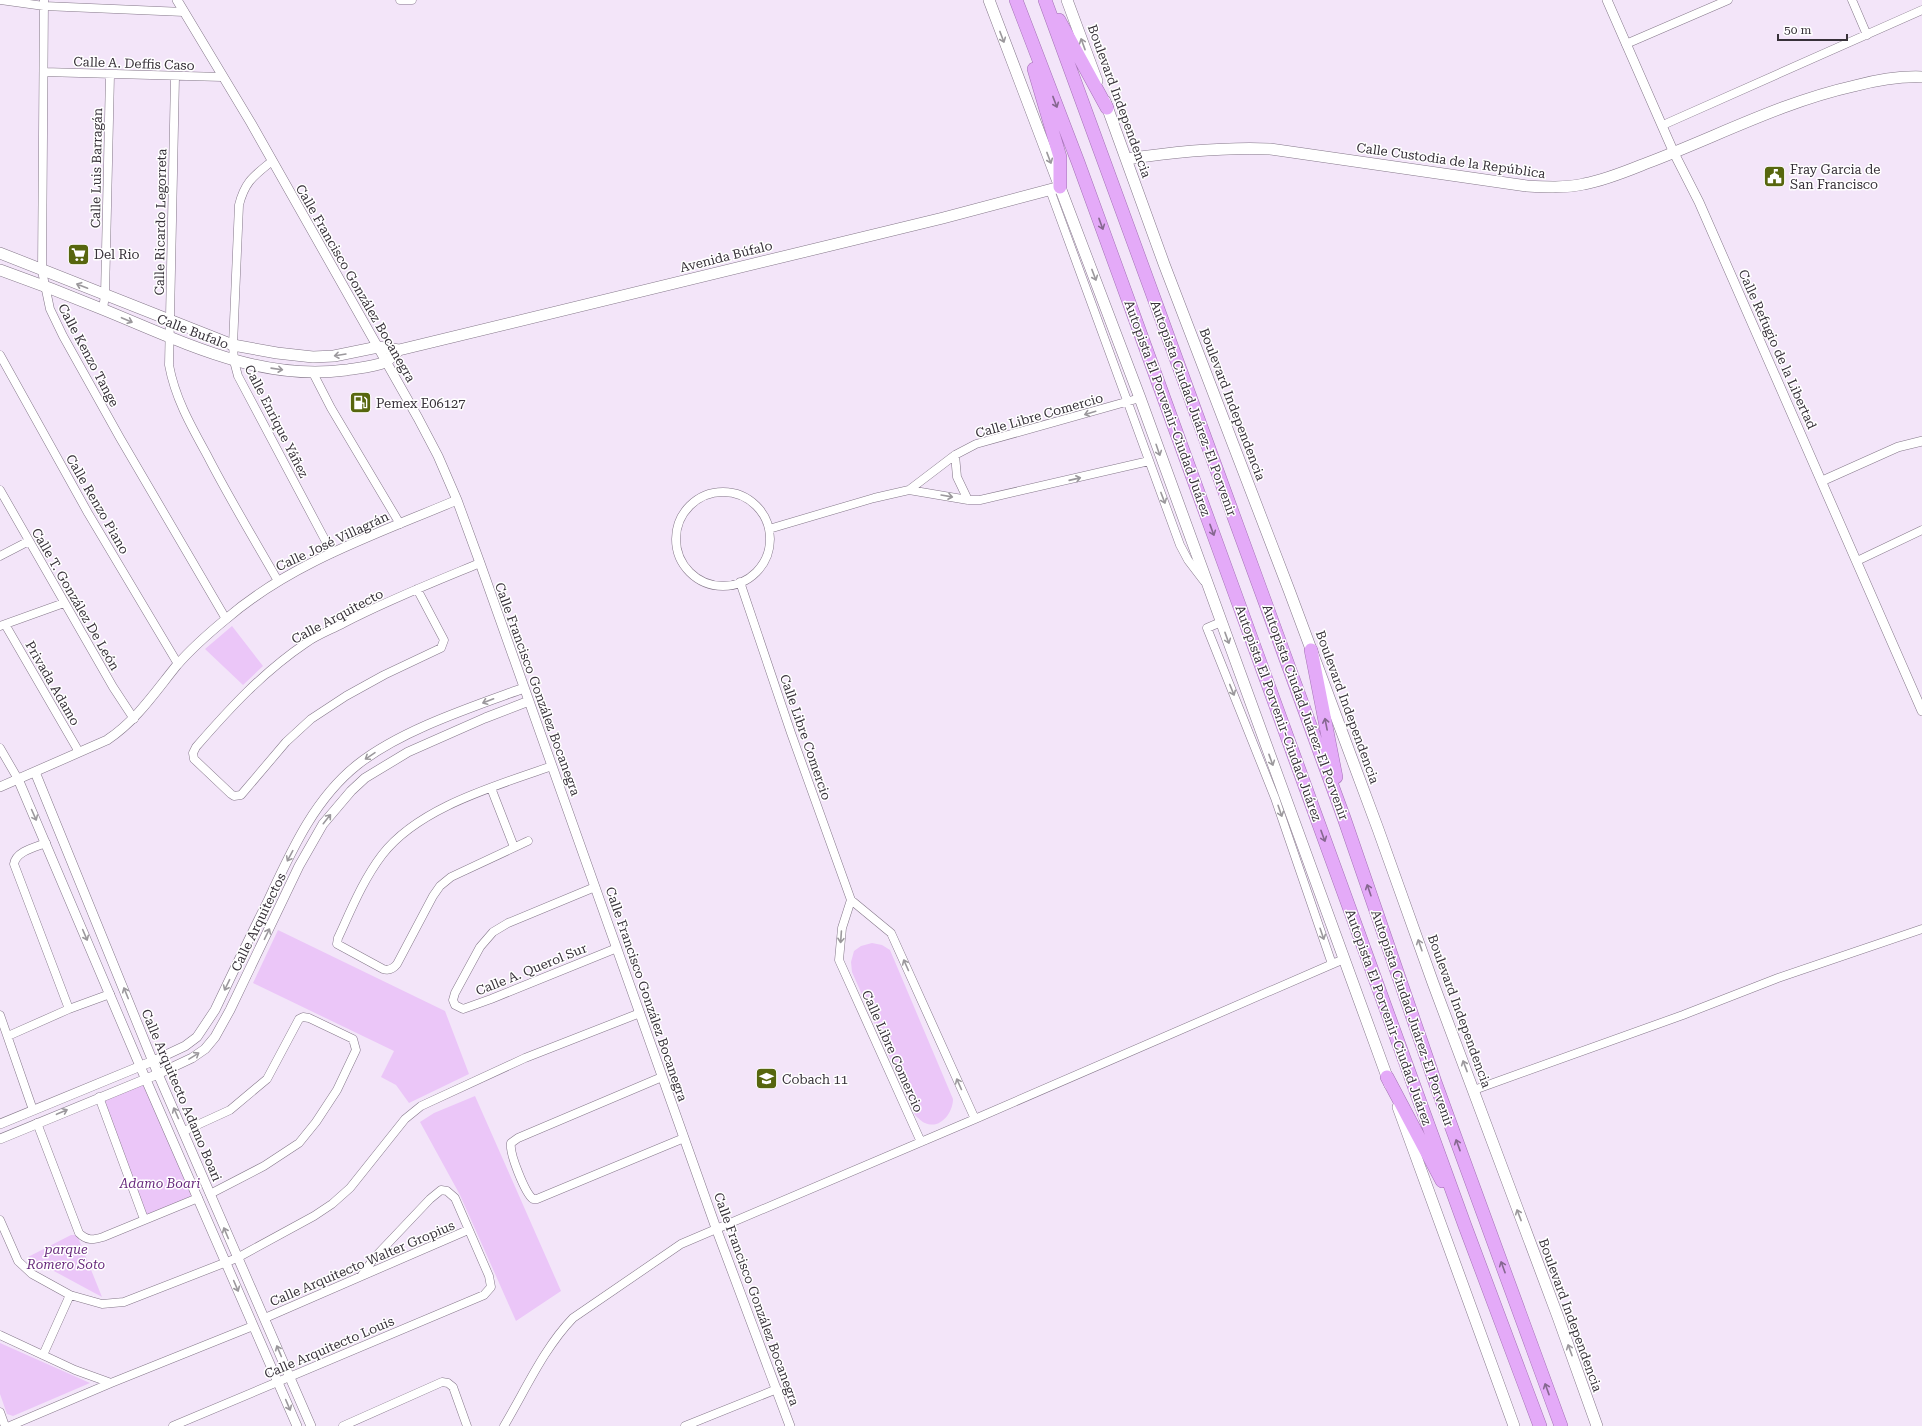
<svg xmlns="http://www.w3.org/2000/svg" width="1922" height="1426" font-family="'Roboto Serif',serif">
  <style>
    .green { fill: #ebc6f8 }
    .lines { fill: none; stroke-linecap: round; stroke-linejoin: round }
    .minor-casing { stroke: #847789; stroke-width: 9 }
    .tertiary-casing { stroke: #847789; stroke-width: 10 }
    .secondary-casing { stroke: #847789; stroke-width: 12 }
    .trunk-casing { stroke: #a372b4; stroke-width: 14 }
    .minor { stroke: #fff; stroke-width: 8 }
    .tertiary { stroke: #fff; stroke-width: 9 }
    .secondary { stroke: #fff; stroke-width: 11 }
    .trunk { stroke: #e4aaf8; stroke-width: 13 }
    .oneway { stroke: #9b989c }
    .oneway2 { stroke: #85678f }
    .labels { text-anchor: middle; stroke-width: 3; stroke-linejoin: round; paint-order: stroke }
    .street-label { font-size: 13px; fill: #373139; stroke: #fff }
    .poi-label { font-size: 13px; fill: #373139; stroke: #fff; text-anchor: start }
    .park-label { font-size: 13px; font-style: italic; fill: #6a2c7e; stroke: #fff }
  </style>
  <rect width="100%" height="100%" fill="#f3e5f9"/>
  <path class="green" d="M 232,626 L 263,666 L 243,685 L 205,649 Z
    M 278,930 L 445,1011 L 469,1074 L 409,1103 L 396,1085 L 381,1077 L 394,1051 L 253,983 Z
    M 872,943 L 882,945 L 890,950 L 953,1099 C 953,1112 941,1130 925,1123 C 922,1122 918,1118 915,1115 L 852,972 L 851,962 L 854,951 L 861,946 Z
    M 146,1078 L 198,1198 L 144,1219 L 99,1097 Z
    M 475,1096 L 561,1291 L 516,1321 L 460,1195 L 420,1122 L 434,1113 Z
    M 71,1235 L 77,1235 L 102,1297 L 28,1257 Z
    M 0,1343 L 90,1383 L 13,1416 L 7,1414 L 0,1394 Z"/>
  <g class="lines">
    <defs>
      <path id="minor" d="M 0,0 L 44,6 L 184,12
        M 44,0 L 42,271 L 50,309 L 63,336 L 120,438 L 226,619
        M 400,0 L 412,0
        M 1852,0 L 1867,35
        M 1626,44 L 1728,0
        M 44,72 L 222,77
        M 175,77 L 169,365 C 175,398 191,426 207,455 C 229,498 254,539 278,581
        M 1663,125 L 1922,10
        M 272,161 C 254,176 245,181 239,205 L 233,345 L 234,361 L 238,376 L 332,553
        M 1050,190 L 1180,545 L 1188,560 L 1204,581
        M 103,309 L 105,295 L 110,75
        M 0,355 L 88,513 L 178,664
        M 313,373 L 331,408 L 400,524
        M 955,455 L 957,477 L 968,500
        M 0,490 L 113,687 L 134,719
        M 909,490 L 955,455 L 976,444 L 1140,398
        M676 539a47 47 0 1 1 94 0a47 47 0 1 1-94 0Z
        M 769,529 L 874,498 L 909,490 L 968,500 L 980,500 L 1149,461
        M 0,556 L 29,541
        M 1857,561 L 1922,530
        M 740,582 L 791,733 L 851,900 L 891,933 L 975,1119
        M 417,589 L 444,640 L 441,648 L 384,675 L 346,696 L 311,719 L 286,742 L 241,795 L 234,796 L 231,794 L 194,759 L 193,753 L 196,747 C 229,709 263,672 306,643 C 317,635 331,630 344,623 C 388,600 434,582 480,563
        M 1221,622 L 1207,628 L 1275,798 L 1332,964
        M 0,626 L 64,603
        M 6,626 L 79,752
        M 0,748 L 18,779
        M 491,788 L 514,847
        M 528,841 L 451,877 L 440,886 L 433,896 L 397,964 C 393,969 389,971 383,969 L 337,944 L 338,938 C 351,910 363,880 382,855 C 419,807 496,786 552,766
        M 46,843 C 36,847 16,851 14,864 L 69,1009
        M 595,887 L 508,923 L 493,932 L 480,947 L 455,993 L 453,1000 L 455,1005 L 463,1009 L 491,999 L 617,948
        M 851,900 L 842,928 L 839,960 L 921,1142
        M 0,1015 L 33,1110
        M 8,1036 L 69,1009 L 110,994
        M 662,1077 L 518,1138 L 511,1143 C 509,1153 525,1193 533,1199 L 537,1199 L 684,1138
        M 1474,1090 L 1683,1015 L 1778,978 L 1922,929
        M 99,1097 L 144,1219
        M 37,1123 L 79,1233 C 87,1241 93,1240 103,1237 L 198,1198
        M 184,1131 L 230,1110 L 267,1079 L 299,1019 L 303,1017 L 309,1018 L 353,1039 L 356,1050 L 337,1090 L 316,1122 L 299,1143 L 264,1166 L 210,1194
        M 0,1220 L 18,1261 L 32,1274 L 70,1295 L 102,1304 L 124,1302 L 237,1258 L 314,1216 L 332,1204 L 350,1188 L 405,1119 L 421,1106 L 525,1058 L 640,1013
        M 265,1318 L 468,1230
        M 0,1335 L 75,1370 L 111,1383 L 253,1326
        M 43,1355 L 70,1295
        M 0,1412 L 5,1426
        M 10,1426 L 111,1383
        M 173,1426 L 484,1295 L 491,1287 L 489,1276 L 455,1198 L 447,1191 L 441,1190 L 430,1199 L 375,1257 L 362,1275
        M 343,1426 L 442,1382 L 448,1383 L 453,1387 L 467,1426
        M 504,1426 C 526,1389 544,1348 573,1318 L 681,1244 L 975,1119 L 1344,959
        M 685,1426 L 777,1389"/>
      <path id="tertiary" d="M 177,0 L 251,123 L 418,418 L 438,456 L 457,500 L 480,563 L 716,1228 L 790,1426
        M 1607,0 L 1674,153 L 1699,202 L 1922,711
        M 1822,481 L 1898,447 L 1922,441
        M 35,772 L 158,1074 L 311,1426
        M 18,779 L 140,1066 L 297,1426
        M 0,787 L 107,740 C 137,720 155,692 177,665 C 191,649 209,633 226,619 C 292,562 377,534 457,500
        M 0,1124 L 153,1061 L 185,1046 L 197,1037 L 215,1010 C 232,974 249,939 267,903 C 290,854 313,800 357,765 C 401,730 472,707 524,688
        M 0,1139 L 158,1074 L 192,1058 L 205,1049 L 215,1037 L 230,1010 L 299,866 L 323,824 L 351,791 L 365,778 L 408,752 L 485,718 L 529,701"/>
      <path id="secondary" d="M 989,0 L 1140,398 L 1390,1085
        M 1067,0 L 1097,81
        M 1105,101 L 1164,264 L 1289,590 L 1378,829 L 1433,983 L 1558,1317 L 1597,1426
        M 1127,159 C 1174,152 1222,147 1270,149 L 1527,186 C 1546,187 1565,188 1584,184 C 1606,180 1627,171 1647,163 C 1716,137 1782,102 1854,86 C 1877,80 1898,76 1922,77
        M 0,253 L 233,345 L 277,353 L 313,357 L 334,356 L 378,347 L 399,350 L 943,218 L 1060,187
        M 0,270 C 34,282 68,295 102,309 C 181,341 259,382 346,370 C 358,368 374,367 385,362 C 390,359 395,353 399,350
        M 1398,1107 L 1514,1426"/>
      <path id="trunk" d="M 1016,0 L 1078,162 L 1465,1226 L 1540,1426
        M 1045,0 L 1344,818 L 1435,1082 L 1561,1426
        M 1059,20 L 1107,108
        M 1034,69 L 1060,157 L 1060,187
        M 1311,650 L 1336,777
        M 1387,1077 L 1442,1181"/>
    </defs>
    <use href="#minor" class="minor-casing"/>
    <use href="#tertiary" class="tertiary-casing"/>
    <use href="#secondary" class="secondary-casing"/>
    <use href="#trunk" class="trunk-casing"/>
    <use href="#minor" class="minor"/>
    <use href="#tertiary" class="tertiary"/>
    <use href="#secondary" class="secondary"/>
    <use href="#trunk" class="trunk"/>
  </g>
  <defs><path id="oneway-shaft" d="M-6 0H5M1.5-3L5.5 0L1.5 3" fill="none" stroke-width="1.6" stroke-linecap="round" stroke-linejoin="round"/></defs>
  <g class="oneway">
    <use href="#oneway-shaft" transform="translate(1002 37) rotate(69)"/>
    <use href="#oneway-shaft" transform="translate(1083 44) rotate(-110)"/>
    <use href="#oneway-shaft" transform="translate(1049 158) rotate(69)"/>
    <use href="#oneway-shaft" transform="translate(1094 275) rotate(69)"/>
    <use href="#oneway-shaft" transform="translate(82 286) rotate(-159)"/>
    <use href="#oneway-shaft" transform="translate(127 320) rotate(23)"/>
    <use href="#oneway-shaft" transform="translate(340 355) rotate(171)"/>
    <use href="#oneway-shaft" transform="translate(277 369) rotate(8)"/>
    <use href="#oneway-shaft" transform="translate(1090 413) rotate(163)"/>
    <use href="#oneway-shaft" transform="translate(1158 450) rotate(71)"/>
    <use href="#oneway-shaft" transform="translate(1075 479) rotate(-13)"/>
    <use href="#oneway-shaft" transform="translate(947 496) rotate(10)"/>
    <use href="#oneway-shaft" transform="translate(1163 498) rotate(69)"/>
    <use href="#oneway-shaft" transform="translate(1227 638) rotate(70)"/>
    <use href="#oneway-shaft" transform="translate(1232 690) rotate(68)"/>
    <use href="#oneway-shaft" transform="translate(488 701) rotate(159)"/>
    <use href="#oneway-shaft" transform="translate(370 756) rotate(146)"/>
    <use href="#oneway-shaft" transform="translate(1271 760) rotate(70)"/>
    <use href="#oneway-shaft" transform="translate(1280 811) rotate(71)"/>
    <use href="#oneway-shaft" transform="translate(34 815) rotate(66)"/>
    <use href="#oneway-shaft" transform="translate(327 819) rotate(-51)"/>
    <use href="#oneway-shaft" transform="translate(290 856) rotate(118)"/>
    <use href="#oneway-shaft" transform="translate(267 934) rotate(-64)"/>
    <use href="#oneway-shaft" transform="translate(1322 934) rotate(71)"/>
    <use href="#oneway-shaft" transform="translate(85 935) rotate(67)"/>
    <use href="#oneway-shaft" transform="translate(841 937) rotate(94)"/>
    <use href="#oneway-shaft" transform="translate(1420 945) rotate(-109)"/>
    <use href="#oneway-shaft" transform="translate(906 965) rotate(-114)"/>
    <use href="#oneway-shaft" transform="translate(227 985) rotate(116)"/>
    <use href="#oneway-shaft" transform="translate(126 993) rotate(-112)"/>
    <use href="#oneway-shaft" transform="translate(194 1056) rotate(-32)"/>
    <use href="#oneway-shaft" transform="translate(1465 1066) rotate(-111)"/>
    <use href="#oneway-shaft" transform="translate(959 1084) rotate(-114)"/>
    <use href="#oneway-shaft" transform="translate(62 1112) rotate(-23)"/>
    <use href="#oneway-shaft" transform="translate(176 1113) rotate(-114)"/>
    <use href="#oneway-shaft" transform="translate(1519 1215) rotate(-111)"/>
    <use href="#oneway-shaft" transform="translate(226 1233) rotate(-113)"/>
    <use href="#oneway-shaft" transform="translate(236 1286) rotate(67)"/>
    <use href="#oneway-shaft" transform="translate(1570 1350) rotate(-110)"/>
    <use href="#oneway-shaft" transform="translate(279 1351) rotate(-113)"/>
    <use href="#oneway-shaft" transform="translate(288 1405) rotate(67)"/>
  </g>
  <g class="oneway2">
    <use href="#oneway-shaft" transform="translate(1055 102) rotate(69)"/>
    <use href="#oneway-shaft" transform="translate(1101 224) rotate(70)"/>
    <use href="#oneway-shaft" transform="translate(1212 530) rotate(70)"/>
    <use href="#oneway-shaft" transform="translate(1326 724) rotate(-101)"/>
    <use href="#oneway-shaft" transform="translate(1323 836) rotate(70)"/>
    <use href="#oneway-shaft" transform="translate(1369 890) rotate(-109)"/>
    <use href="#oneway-shaft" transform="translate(1458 1145) rotate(-110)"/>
    <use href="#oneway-shaft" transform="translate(1503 1267) rotate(-110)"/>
    <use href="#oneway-shaft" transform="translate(1547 1389) rotate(-110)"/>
  </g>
  <defs>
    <symbol id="civic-square" viewBox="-11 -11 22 22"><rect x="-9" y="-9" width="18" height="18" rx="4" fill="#57660e" stroke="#fff"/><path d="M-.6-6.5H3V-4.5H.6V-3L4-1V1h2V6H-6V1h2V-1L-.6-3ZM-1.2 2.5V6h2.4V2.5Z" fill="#fff"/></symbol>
    <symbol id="supermarket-square" viewBox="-11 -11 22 22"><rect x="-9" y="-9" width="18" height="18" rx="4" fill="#57660e" stroke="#fff"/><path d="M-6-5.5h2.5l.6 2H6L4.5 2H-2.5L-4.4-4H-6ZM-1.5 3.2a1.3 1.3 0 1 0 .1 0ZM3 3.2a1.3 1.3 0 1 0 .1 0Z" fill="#fff"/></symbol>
    <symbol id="fuel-square" viewBox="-11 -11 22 22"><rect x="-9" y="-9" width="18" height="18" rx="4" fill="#57660e" stroke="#fff"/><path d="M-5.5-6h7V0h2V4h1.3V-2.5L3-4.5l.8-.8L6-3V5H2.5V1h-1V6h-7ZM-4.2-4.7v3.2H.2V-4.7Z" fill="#fff"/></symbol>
    <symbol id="school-square" viewBox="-11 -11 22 22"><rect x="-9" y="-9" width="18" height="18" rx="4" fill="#57660e" stroke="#fff"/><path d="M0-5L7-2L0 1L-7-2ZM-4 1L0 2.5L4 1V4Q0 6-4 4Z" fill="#fff"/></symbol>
  </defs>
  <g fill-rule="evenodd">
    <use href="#civic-square" x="1762" y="164" width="25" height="25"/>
    <use href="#supermarket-square" x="66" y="242" width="25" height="25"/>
    <use href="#fuel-square" x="348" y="390" width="25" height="25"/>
    <use href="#school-square" x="754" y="1066" width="25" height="25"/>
  </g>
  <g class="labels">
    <g class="street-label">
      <text transform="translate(134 63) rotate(2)" y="5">Calle A. Deffis Caso</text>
      <text transform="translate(1120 101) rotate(70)" y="5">Boulevard Independencia</text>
      <text transform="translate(1451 160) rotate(8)" y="5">Calle Custodia de la República</text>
      <text transform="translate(96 168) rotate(-89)" y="5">Calle Luis Barragán</text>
      <text transform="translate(160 222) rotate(-89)" y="5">Calle Ricardo Legorreta</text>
      <text transform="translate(726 256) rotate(-14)" y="5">Avenida Búfalo</text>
      <text transform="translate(356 283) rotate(60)" y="5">Calle Francisco González Bocanegra</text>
      <text transform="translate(193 331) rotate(21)" y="5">Calle Bufalo</text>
      <text transform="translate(1778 349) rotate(66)" y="5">Calle Refugio de la Libertad</text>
      <text transform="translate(89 355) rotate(62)" y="5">Calle Kenzo Tange</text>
      <text transform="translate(1233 404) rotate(69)" y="5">Boulevard Independencia</text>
      <text transform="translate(1168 408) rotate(70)" y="5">Autopista El Porvenir-Ciudad Juárez</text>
      <text transform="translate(1194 408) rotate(70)" y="5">Autopista Ciudad Juárez-El Porvenir</text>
      <text transform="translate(1039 415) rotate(-16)" y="5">Calle Libre Comercio</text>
      <text transform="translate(277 421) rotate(63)" y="5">Calle Enrique Yáñez</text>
      <text transform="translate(98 504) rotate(60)" y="5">Calle Renzo Piano</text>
      <text transform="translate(332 541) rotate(-25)" y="5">Calle José Villagrán</text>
      <text transform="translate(76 599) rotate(60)" y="5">Calle T. González De León</text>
      <text transform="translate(337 616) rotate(-28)" y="5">Calle Arquitecto</text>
      <text transform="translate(53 683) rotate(60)" y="5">Privada Adamo</text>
      <text transform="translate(538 689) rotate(70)" y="5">Calle Francisco González Bocanegra</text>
      <text transform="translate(1348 707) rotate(70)" y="5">Boulevard Independencia</text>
      <text transform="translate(1306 712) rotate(70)" y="5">Autopista Ciudad Juárez-El Porvenir</text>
      <text transform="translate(1279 713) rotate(70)" y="5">Autopista El Porvenir-Ciudad Juárez</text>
      <text transform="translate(806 737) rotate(71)" y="5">Calle Libre Comercio</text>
      <text transform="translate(258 922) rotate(-64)" y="5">Calle Arquitectos</text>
      <text transform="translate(531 969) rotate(-22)" y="5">Calle A. Querol Sur</text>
      <text transform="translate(647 994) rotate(71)" y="5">Calle Francisco González Bocanegra</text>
      <text transform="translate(1460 1011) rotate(70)" y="5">Boulevard Independencia</text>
      <text transform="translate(1389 1017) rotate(70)" y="5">Autopista El Porvenir-Ciudad Juárez</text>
      <text transform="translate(1413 1018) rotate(71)" y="5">Autopista Ciudad Juárez-El Porvenir</text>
      <text transform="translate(893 1051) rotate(66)" y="5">Calle Libre Comercio</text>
      <text transform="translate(182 1095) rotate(67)" y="5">Calle Arquitecto Adamo Boari</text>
      <text transform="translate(362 1263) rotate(-23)" y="5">Calle Arquitecto Walter Gropius</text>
      <text transform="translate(757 1299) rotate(70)" y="5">Calle Francisco González Bocanegra</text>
      <text transform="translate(1571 1315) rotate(70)" y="5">Boulevard Independencia</text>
      <text transform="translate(329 1347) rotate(-23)" y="5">Calle Arquitecto Louis</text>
    </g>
    <g class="poi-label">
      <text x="1790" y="174">Fray Garcia de<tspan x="1790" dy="15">San Francisco</tspan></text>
      <text x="94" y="259">Del Rio</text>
      <text x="376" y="408">Pemex E06127</text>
      <text x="782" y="1084">Cobach 11</text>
    </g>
    <g class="park-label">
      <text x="160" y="1188">Adamo Boari</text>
      <text x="66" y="1254">parque<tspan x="66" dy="15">Romero Soto</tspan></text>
    </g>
  </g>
  <path d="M1778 34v6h69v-6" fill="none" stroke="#373139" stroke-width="2"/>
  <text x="1784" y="34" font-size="12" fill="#373139" stroke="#ffffff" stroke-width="3" paint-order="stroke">50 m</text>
</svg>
